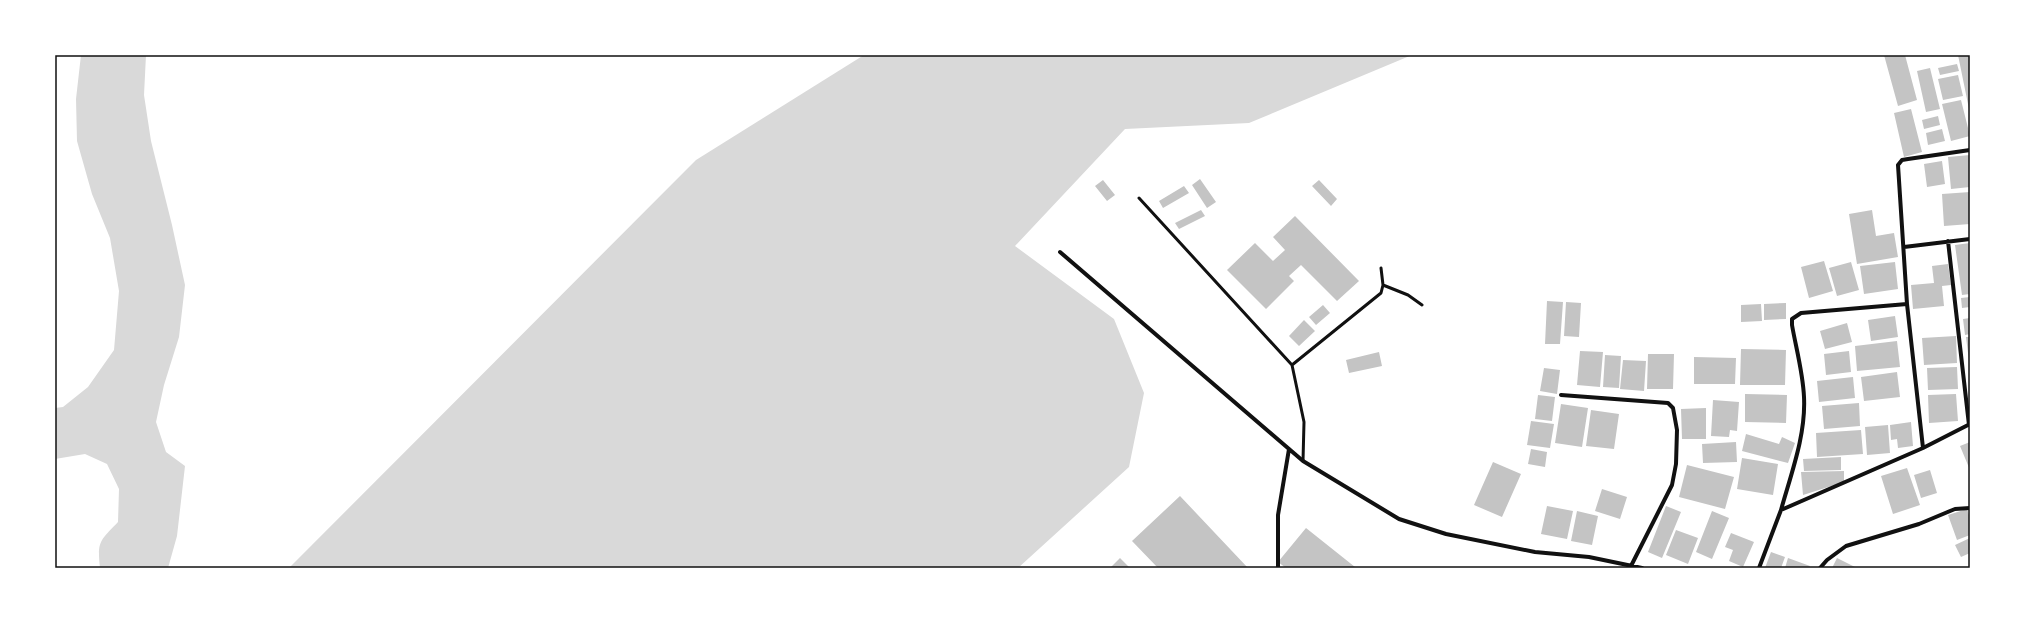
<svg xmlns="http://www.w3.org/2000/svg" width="2025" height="623" font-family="'Alegreya Sans',sans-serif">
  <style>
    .water { fill: #d9d9d9 }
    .building { fill: #c4c4c4 }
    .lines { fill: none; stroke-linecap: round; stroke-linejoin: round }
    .service { stroke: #111; stroke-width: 3 }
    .minor { stroke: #111; stroke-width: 4 }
    .neatline { fill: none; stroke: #111; stroke-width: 1.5 }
  </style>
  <rect width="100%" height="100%" fill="#fff"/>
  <path class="water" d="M 81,55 L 146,55 L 144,95 L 151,141 L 172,225 L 185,285 L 179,337 L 164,385 L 156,422 L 166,452 L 185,466 L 177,536 L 168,568 L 100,568 C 97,541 100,541 118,522 L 119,489 L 107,464 L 85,454 L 55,459 L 55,408 L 63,407 L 88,387 L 114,350 L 119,291 L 110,238 L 92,194 L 77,141 L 76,99 Z
    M 864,55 L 1412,55 L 1249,123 L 1125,129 L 1015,246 L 1114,319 L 1144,393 L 1129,467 L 1018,568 L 289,568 L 696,160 Z"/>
  <path class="building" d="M 1884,55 L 1905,55 L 1917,100 L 1898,106 Z
    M 1958,55 L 1970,55 L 1970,109 L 1969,109 Z
    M 1957,64 L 1959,71 L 1940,75 L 1938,68 Z
    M 1930,68 L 1940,109 L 1926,112 L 1917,71 Z
    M 1958,75 L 1963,96 L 1943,100 L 1938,79 Z
    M 1961,100 L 1970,136 L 1951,141 L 1942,104 Z
    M 1911,109 L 1922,152 L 1904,157 L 1894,113 Z
    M 1938,116 L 1940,125 L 1924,129 L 1922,120 Z
    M 1942,129 L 1945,141 L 1928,145 L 1926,133 Z
    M 1970,155 L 1970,187 L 1951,189 L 1948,157 Z
    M 1942,161 L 1945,184 L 1927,187 L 1924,164 Z
    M 1200,179 L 1216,202 L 1207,208 L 1192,185 Z
    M 1103,180 L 1115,195 L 1107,201 L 1095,186 Z
    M 1319,180 L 1337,199 L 1331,206 L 1312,186 Z
    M 1184,186 L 1189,193 L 1163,208 L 1159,201 Z
    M 1970,192 L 1970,224 L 1944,226 L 1942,194 Z
    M 1201,210 L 1205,216 L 1179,229 L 1175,223 Z
    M 1872,210 L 1876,236 L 1894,233 L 1898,257 L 1857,264 L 1849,214 Z
    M 1295,216 L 1359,281 L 1337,301 L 1301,265 L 1289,276 L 1294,281 L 1266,309 L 1227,270 L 1255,243 L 1273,261 L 1285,250 L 1273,237 Z
    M 1970,243 L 1970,294 L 1962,295 L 1955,245 Z
    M 1824,261 L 1833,291 L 1809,298 L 1801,267 Z
    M 1851,262 L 1859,290 L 1837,296 L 1829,268 Z
    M 1895,262 L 1898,289 L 1864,294 L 1860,266 Z
    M 1948,264 L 1951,285 L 1942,286 L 1944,306 L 1913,309 L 1911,285 L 1934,283 L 1932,266 Z
    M 1970,297 L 1970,307 L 1962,308 L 1961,298 Z
    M 1547,301 L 1563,302 L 1560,344 L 1545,344 Z
    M 1566,302 L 1581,303 L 1579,337 L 1564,336 Z
    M 1786,303 L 1786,319 L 1764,320 L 1764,304 Z
    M 1761,304 L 1762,321 L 1741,322 L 1741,305 Z
    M 1323,305 L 1330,313 L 1316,325 L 1309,317 Z
    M 1895,316 L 1898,337 L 1871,341 L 1868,320 Z
    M 1970,318 L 1970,334 L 1965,335 L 1963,319 Z
    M 1304,320 L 1315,331 L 1299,346 L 1289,336 Z
    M 1847,323 L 1852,342 L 1825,349 L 1820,331 Z
    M 1956,336 L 1957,363 L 1924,365 L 1922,338 Z
    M 1966,337 L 1970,337 L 1970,361 L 1969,361 Z
    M 1897,341 L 1900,367 L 1857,371 L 1855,346 Z
    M 1741,349 L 1786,350 L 1785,385 L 1740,385 Z
    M 1580,351 L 1603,352 L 1600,387 L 1577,385 Z
    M 1849,351 L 1851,372 L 1826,375 L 1824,354 Z
    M 1379,352 L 1382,366 L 1349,373 L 1346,360 Z
    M 1648,354 L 1674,354 L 1673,389 L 1647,389 Z
    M 1605,355 L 1621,356 L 1619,388 L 1603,387 Z
    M 1694,357 L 1736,358 L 1735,384 L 1694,384 Z
    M 1623,360 L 1646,361 L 1644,391 L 1620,389 Z
    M 1957,367 L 1958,389 L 1928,390 L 1927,368 Z
    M 1544,368 L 1560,370 L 1557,394 L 1540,391 Z
    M 1897,372 L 1900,397 L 1864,401 L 1861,377 Z
    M 1853,377 L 1855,398 L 1819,402 L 1817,381 Z
    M 1745,394 L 1787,395 L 1786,423 L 1745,422 Z
    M 1956,394 L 1958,421 L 1929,423 L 1928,395 Z
    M 1538,395 L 1555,397 L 1552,421 L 1535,419 Z
    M 1713,400 L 1739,402 L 1737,431 L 1730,430 L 1729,437 L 1711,436 Z
    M 1859,403 L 1860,426 L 1824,429 L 1822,406 Z
    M 1561,404 L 1588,408 L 1582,447 L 1555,443 Z
    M 1706,408 L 1706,439 L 1682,439 L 1681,409 Z
    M 1591,410 L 1619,414 L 1614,449 L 1586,446 Z
    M 1531,421 L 1554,424 L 1550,448 L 1527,445 Z
    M 1911,422 L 1913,446 L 1898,448 L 1897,439 L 1891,440 L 1890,425 Z
    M 1888,425 L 1890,453 L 1867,455 L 1865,427 Z
    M 1861,430 L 1863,454 L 1817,457 L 1816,433 Z
    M 1746,434 L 1779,444 L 1782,437 L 1795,443 L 1788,463 L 1742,451 Z
    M 1736,442 L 1737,462 L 1703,463 L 1702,444 Z
    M 1970,442 L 1970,470 L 1960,446 Z
    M 1531,449 L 1547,452 L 1545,467 L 1528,464 Z
    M 1841,457 L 1841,470 L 1804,471 L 1803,459 Z
    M 1742,458 L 1778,464 L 1773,495 L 1737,489 Z
    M 1493,462 L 1521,474 L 1502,517 L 1474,505 Z
    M 1687,465 L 1734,477 L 1725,509 L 1679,497 Z
    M 1907,468 L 1920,505 L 1893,514 L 1881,476 Z
    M 1930,470 L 1937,493 L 1921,498 L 1914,475 Z
    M 1844,471 L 1844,482 L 1803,495 L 1801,472 Z
    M 1602,489 L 1627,497 L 1620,519 L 1595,511 Z
    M 1180,496 L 1248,568 L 1158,568 L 1132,541 Z
    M 1547,506 L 1573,511 L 1567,539 L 1541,534 Z
    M 1666,506 L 1681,512 L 1662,558 L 1648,552 Z
    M 1967,509 L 1970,518 L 1970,535 L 1957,540 L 1948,515 Z
    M 1577,511 L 1598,516 L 1592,545 L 1571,541 Z
    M 1712,511 L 1729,518 L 1712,559 L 1696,552 Z
    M 1306,528 L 1355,567 L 1354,568 L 1286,568 L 1278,562 Z
    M 1676,530 L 1698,538 L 1688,564 L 1666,555 Z
    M 1731,533 L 1754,542 L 1743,567 L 1729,561 L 1733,550 L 1725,547 Z
    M 1970,538 L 1970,553 L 1961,557 L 1955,545 Z
    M 1771,552 L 1785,557 L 1781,568 L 1765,568 Z
    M 1120,558 L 1130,568 L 1110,568 Z
    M 1788,558 L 1810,566 L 1809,568 L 1785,568 Z
    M 1837,558 L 1857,568 L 1832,568 Z"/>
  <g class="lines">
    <path class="service" d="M 1139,198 L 1292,365 L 1304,422 L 1303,461
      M 1383,285 L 1408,295 L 1422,305
      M 1292,365 L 1381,293 L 1383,285 L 1381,268"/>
    <path class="minor" d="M 1948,241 L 1969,425
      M 1904,247 L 1970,239
      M 1060,252 L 1303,461 L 1399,519 L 1446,534 L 1535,552 L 1589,557 L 1642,568
      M 1561,395 L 1668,403 L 1673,408 L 1677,430 L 1676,464 L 1672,485 L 1631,566
      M 1923,448 L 1907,304 L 1898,165 L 1902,160 L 1908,159 L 1970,150
      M 1781,510 C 1791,474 1806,435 1804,397 C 1803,373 1796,348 1792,325 L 1792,319 L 1801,313 L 1907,304
      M 1278,568 L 1278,515 L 1289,449
      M 1759,568 L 1781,510 L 1923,448 L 1970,424
      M 1820,568 L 1827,560 L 1846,546 L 1919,524 L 1955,509 L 1970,508"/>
  </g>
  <rect width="2025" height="623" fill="none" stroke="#ffffff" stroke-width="112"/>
  <rect x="56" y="56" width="1913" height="511" class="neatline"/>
</svg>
